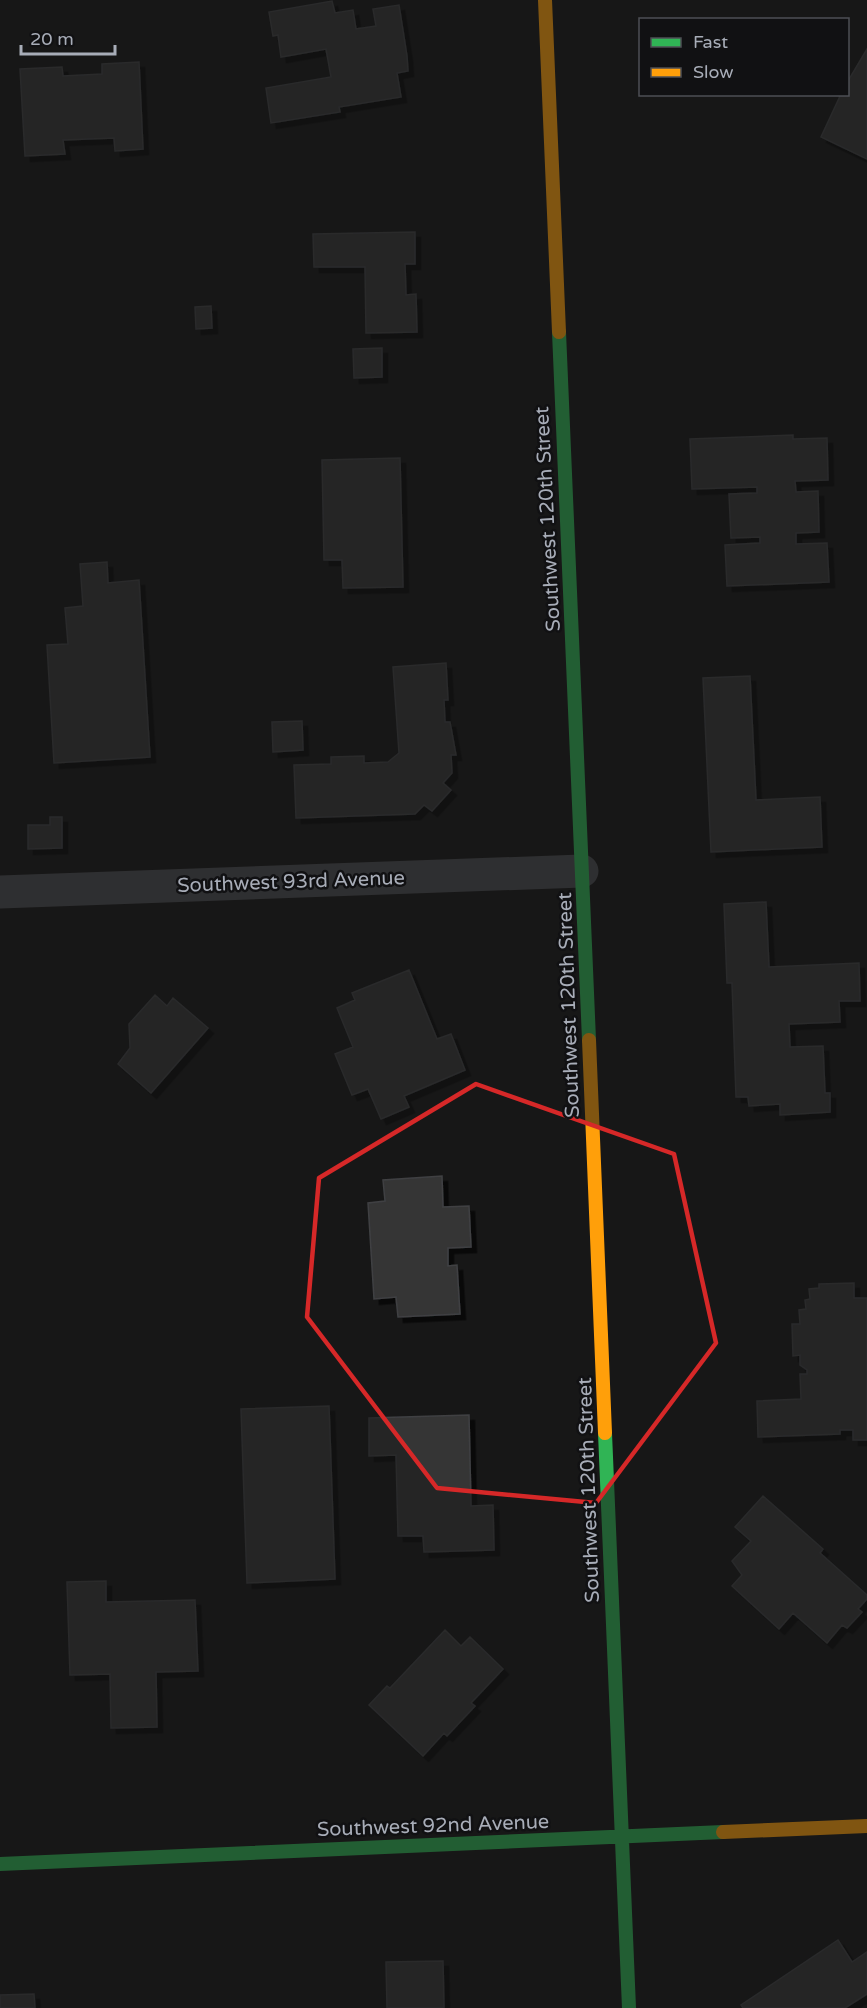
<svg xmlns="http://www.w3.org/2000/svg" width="867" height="2008" font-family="'Varela Round',sans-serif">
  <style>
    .building { fill: #353536; stroke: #3f4043; stroke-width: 1.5; filter: url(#shadow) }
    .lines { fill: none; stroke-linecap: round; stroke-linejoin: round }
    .street { stroke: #4b4c50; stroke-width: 33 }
    .fast { stroke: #30b455; stroke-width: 14 }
    .slow { stroke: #ff9f0a; stroke-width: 14 }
    .marked { fill: none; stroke: #d62828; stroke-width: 4.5; stroke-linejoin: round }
    .labels { text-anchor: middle; stroke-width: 5; stroke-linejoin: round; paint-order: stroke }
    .street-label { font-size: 20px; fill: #a8adb8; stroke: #111113 }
  </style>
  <defs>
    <filter id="shadow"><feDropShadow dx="5.5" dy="5.5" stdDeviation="0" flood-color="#0009"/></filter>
  </defs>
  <rect width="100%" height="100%" fill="#171717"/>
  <path class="building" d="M 332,1 L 335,13 L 353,10 L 356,29 L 376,26 L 373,9 L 399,5 L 407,56 L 408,71 L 397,73 L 401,97 L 339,107 L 340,112 L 271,123 L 266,88 L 331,77 L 326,49 L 281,57 L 278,35 L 273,36 L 269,12 Z
    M 867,49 L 867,159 L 821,137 L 841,94 L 848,94 L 848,81 Z
    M 139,62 L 143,149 L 115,151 L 114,138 L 63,140 L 65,154 L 25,156 L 20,69 L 62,67 L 63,76 L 102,74 L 102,64 Z
    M 415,232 L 415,264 L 405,264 L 406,295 L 416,294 L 417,332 L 366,333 L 365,267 L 314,267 L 313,234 Z
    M 211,306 L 212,328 L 196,329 L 195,307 Z
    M 382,348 L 382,377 L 354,378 L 353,349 Z
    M 793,435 L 793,439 L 827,438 L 828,480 L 795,481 L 796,492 L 818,491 L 819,532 L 796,533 L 796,544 L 827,543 L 829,582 L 727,586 L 725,545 L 760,543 L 760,537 L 731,538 L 729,494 L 757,493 L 757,487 L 692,489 L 690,439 Z
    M 400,458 L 403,587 L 343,588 L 342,560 L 324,560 L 322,460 Z
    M 107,562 L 108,583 L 139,580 L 150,757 L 54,763 L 47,645 L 68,644 L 65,608 L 83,606 L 80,564 Z
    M 446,663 L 448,700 L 444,700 L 445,722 L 450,722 L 456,755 L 451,755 L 452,773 L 443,783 L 451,790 L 432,811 L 424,805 L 415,814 L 296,818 L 294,765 L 331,764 L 331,757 L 364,756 L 364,763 L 388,762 L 399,753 L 393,667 Z
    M 750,676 L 756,800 L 820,797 L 822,847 L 711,852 L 703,678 Z
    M 302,721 L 303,750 L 273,752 L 272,722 Z
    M 50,817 L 62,817 L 62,848 L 28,849 L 28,825 L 50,825 Z
    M 766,902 L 769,967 L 859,963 L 860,1001 L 839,1001 L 840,1022 L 789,1024 L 790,1047 L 823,1046 L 825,1093 L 830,1093 L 830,1112 L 780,1115 L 780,1104 L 749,1106 L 748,1097 L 736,1097 L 732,983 L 727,983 L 724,904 Z
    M 409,970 L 437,1039 L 451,1034 L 465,1070 L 404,1096 L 409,1107 L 381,1119 L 368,1089 L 352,1095 L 335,1054 L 353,1047 L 337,1008 L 355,1000 L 352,993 Z
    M 155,995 L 167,1006 L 173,998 L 208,1028 L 151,1093 L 118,1064 L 130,1048 L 129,1024 Z
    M 442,1176 L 443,1207 L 469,1206 L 471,1247 L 448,1248 L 448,1266 L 457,1265 L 460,1314 L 398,1317 L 396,1297 L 374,1299 L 368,1203 L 385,1201 L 383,1180 Z
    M 854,1283 L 854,1298 L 867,1298 L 867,1440 L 853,1440 L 853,1430 L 840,1430 L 840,1434 L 758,1437 L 757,1401 L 801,1399 L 800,1374 L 807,1374 L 807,1370 L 800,1365 L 800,1355 L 793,1356 L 792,1324 L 800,1324 L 799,1310 L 806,1309 L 805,1300 L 810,1299 L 809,1289 L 819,1288 L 819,1284 Z
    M 329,1406 L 335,1579 L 247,1583 L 241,1409 Z
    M 469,1415 L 471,1506 L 493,1505 L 494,1550 L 424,1552 L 423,1536 L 398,1536 L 396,1455 L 369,1456 L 369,1418 Z
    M 763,1496 L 823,1549 L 820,1553 L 867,1595 L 867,1599 L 858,1609 L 862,1612 L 847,1628 L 842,1625 L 827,1643 L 793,1613 L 779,1629 L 732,1586 L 742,1575 L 732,1561 L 751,1541 L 735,1527 Z
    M 106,1581 L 106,1602 L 195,1600 L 198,1671 L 156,1672 L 157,1727 L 111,1728 L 110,1674 L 70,1675 L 67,1582 Z
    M 445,1630 L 461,1646 L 470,1637 L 503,1669 L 471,1703 L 475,1706 L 447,1736 L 444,1733 L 423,1756 L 369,1705 L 387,1686 L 390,1688 Z
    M 838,1940 L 852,1962 L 867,1952 L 867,1994 L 845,2008 L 743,2008 L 741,2005 Z
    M 443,1961 L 444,2008 L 387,2008 L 386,1962 Z
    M 34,1994 L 35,2008 L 0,2008 L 0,1995 Z"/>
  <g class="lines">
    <path class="street" d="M 0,892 L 582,871"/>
    <path class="fast" d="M 559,332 L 589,1040
      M 605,1433 L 629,2008
      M 0,1864 L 723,1832"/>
    <path class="slow" d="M 545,0 L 559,332
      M 589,1040 L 605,1433
      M 723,1832 L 867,1826"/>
  </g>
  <path d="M0 0H867V2008H0ZM 476,1084 L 674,1154 L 716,1343 L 596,1503 L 437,1488 L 307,1317 L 319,1178 Z" fill="#171717" fill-opacity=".55" fill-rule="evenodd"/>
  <path class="marked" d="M 476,1084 L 674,1154 L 716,1343 L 596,1503 L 437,1488 L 307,1317 L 319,1178 Z"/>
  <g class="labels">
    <g class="street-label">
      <text transform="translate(547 519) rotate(-93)" y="7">Southwest 120th Street</text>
      <text transform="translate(291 881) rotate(-2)" y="7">Southwest 93rd Avenue</text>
      <text transform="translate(568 1005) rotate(-92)" y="7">Southwest 120th Street</text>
      <text transform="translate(588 1490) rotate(-92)" y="7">Southwest 120th Street</text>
      <text transform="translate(433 1825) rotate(-2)" y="7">Southwest 92nd Avenue</text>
    </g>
  </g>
  <rect x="639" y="18" width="210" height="78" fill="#111113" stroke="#4d4f55" stroke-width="1.5"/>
  <rect x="651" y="38" width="30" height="9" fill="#30b455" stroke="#4d4f55" stroke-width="1.5"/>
  <text x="693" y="48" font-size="18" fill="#a8adb8">Fast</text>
  <rect x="651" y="68" width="30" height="9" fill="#ff9f0a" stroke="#4d4f55" stroke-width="1.5"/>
  <text x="693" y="78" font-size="18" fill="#a8adb8">Slow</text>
  <path d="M21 45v9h94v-9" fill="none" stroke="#a8adb8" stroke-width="3"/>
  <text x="30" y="45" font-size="18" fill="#a8adb8" stroke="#111113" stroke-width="4.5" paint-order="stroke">20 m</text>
</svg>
